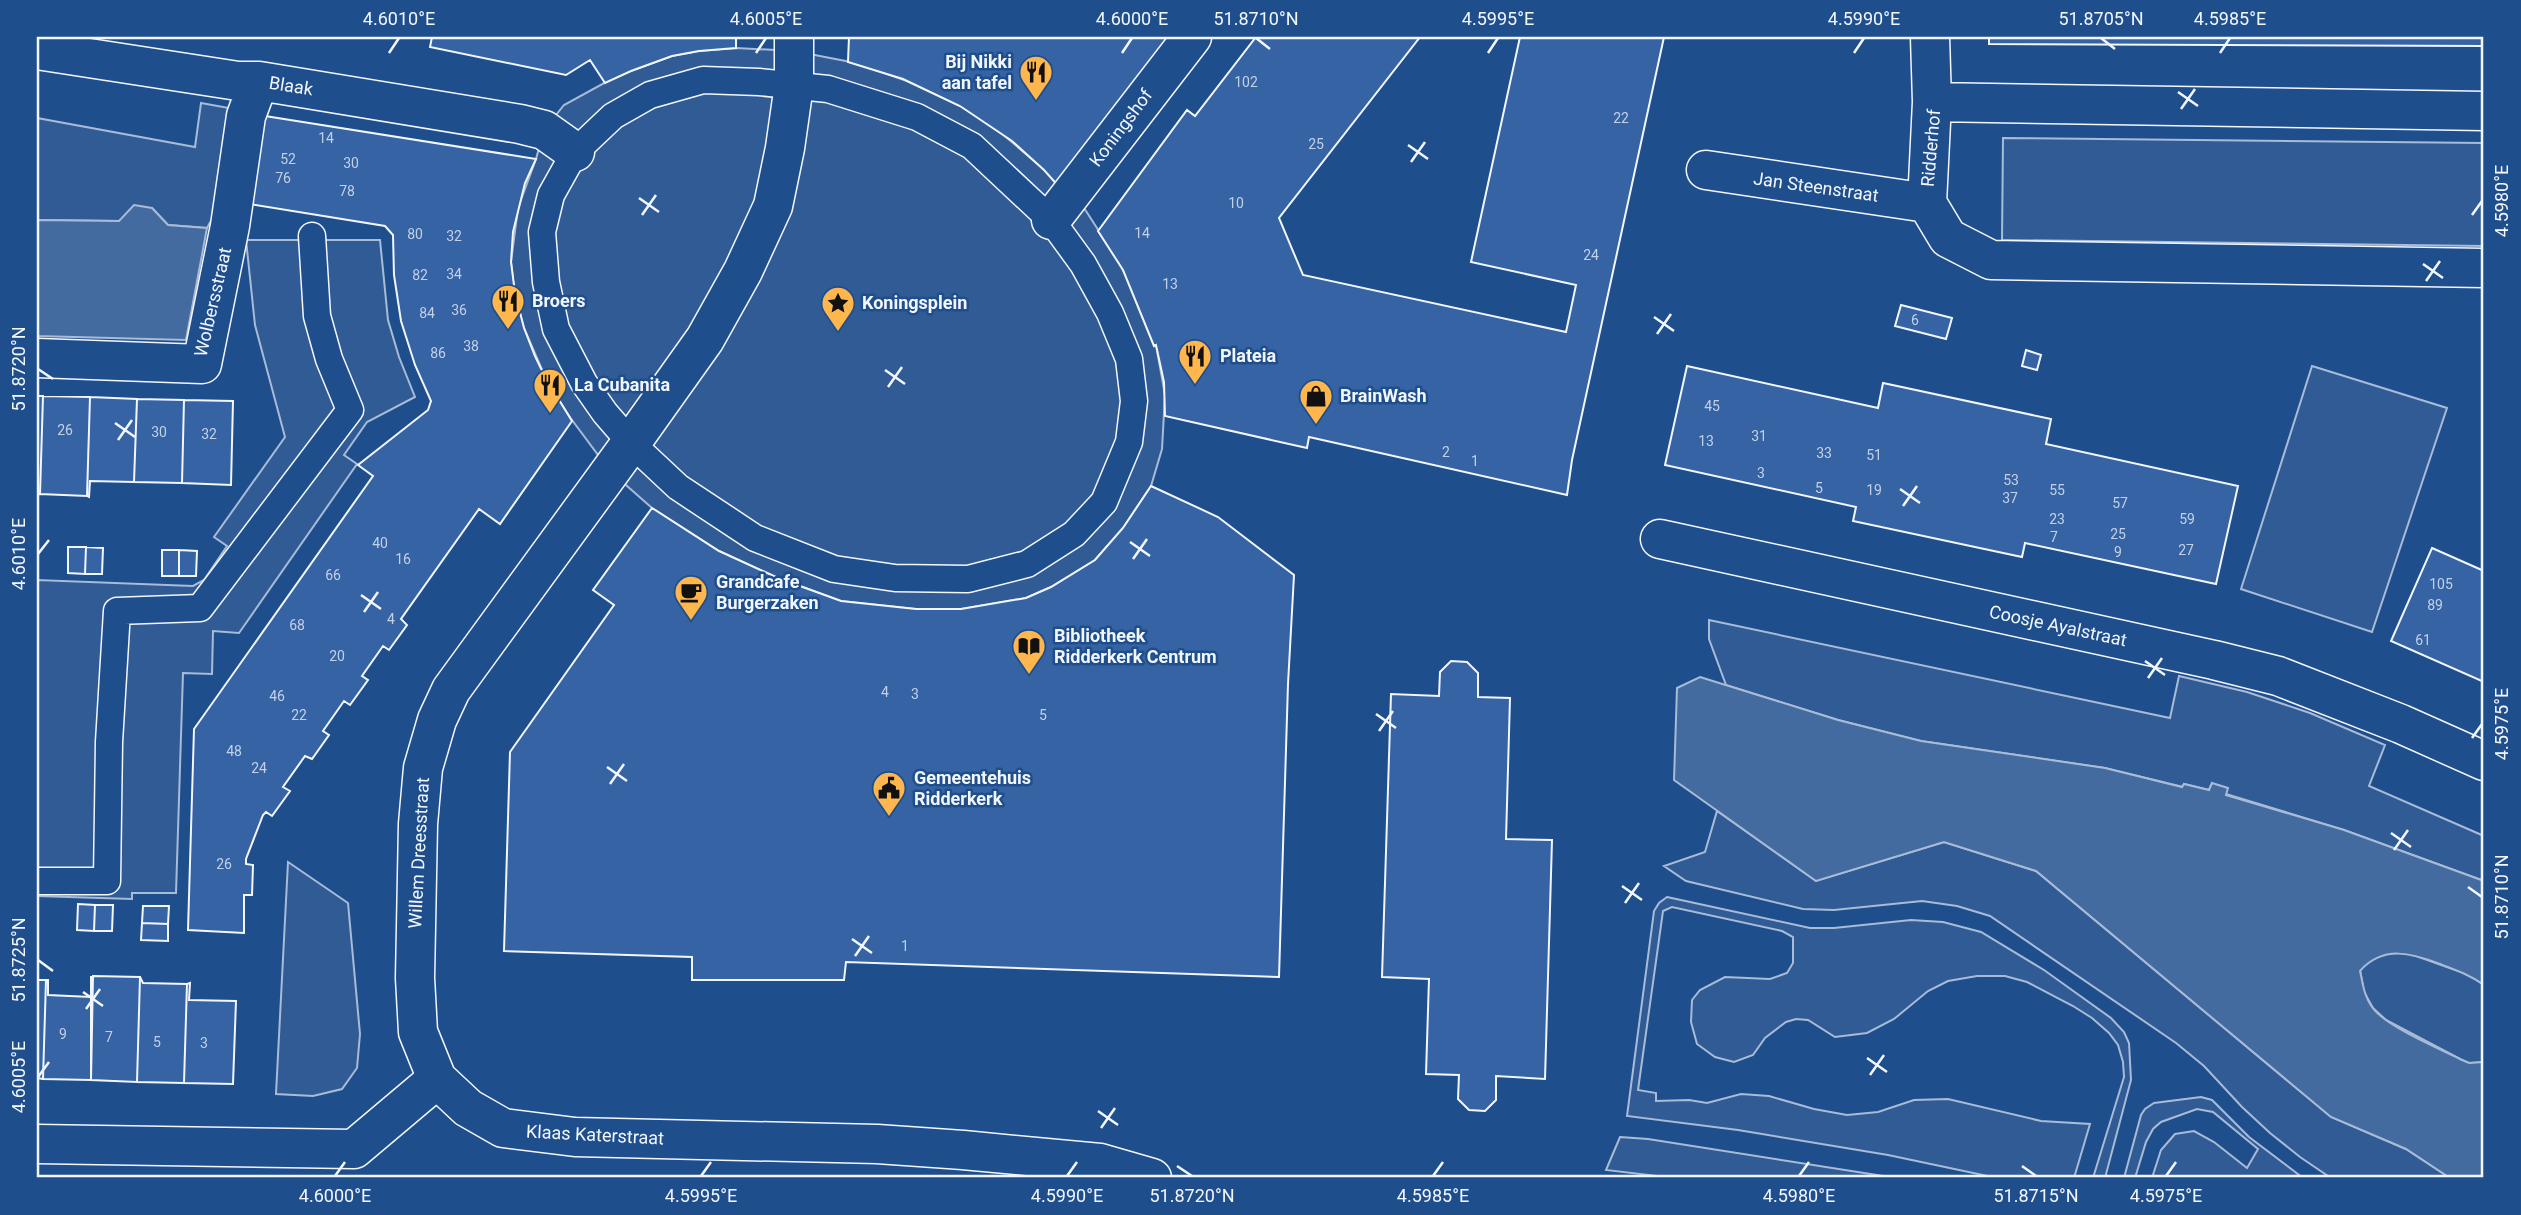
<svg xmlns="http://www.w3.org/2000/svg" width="2521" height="1215" font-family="Roboto,sans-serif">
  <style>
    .built { fill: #305b95; stroke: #a8bbd7; stroke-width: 2 }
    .water { fill: #446ba0; stroke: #a8bbd7; stroke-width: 2 }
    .building { fill: #3563a3; stroke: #f2f6ff; stroke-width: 2 }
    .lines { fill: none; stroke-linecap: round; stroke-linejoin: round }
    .lane-casing { stroke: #f2f6ff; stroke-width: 29 }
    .street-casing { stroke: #f2f6ff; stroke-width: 41 }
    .secondary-casing { stroke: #f2f6ff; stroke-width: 41 }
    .lane { stroke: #1f4e8c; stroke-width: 26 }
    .street { stroke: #1f4e8c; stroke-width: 38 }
    .secondary { stroke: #1f4e8c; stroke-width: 38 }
    .ticks { fill: none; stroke: #f2f6ff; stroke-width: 2.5 }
    .labels { text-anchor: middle; stroke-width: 5; stroke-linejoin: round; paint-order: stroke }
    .number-label { font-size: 14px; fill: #c3d1e8 }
    .poi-label { font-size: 18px; font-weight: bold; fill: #f2f6ff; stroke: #1f4e8c; text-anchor: start }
    .street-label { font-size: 18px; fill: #f2f6ff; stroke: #1f4e8c }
    .neatline { fill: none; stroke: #f2f6ff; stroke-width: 2.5 }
    .ticks-label { font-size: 18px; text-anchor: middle; fill: #f2f6ff }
  </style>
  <rect width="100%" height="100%" fill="#1f4e8c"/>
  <path class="built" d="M 736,48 L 794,51 L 856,63 L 907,81 L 960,106 L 994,127 L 1072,193 L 1086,211 L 1117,259 L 1129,281 L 1154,345 L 1156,345 L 1165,395 L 1162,449 L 1151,486 L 1123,528 L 1095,560 L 1051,587 L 1026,598 L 961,609 L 916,609 L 841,601 L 778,578 L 719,551 L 652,508 L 610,471 L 569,416 L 546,379 L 524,328 L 515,298 L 511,262 L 518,208 L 536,159 L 544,130 L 564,105 L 617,76 L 672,56 L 699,51 Z
    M 201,103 L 229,108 L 213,217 L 207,228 L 168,225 L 152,208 L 119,221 L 37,220 L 37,118 L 195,147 Z
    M 2003,138 L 2484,143 L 2484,246 L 2002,240 Z
    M 246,240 L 380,240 L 388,320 L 399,357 L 415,397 L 367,422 L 344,455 L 357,464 L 239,633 L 213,631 L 212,674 L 183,673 L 176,893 L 132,893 L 132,899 L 37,896 L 37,580 L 193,586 L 204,580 L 227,546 L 214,537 L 285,437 L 255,325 Z
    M 2312,366 L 2447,408 L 2372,632 L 2241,589 Z
    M 1709,620 L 2170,718 L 2179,676 L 2247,692 L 2310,713 L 2385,745 L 2369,786 L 2484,836 L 2484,881 L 2344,830 L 2226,794 L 2212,783 L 2209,790 L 2184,784 L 2183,787 L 2105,768 L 1921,741 L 1838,720 L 1726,685 L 1709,639 Z
    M 1717,811 L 1816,881 L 1944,842 L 2036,871 L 2331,1117 L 2406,1149 L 2450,1178 L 2331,1178 L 2300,1157 L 2270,1133 L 2242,1107 L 2204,1066 L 2176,1043 L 1990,916 L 1957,906 L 1922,901 L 1834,910 L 1803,909 L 1686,881 L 1664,866 L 1705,852 Z
    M 288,862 L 348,903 L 360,1034 L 357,1068 L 342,1089 L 313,1096 L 276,1094 Z
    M 1667,897 L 1810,928 L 1834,928 L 1911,920 L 1943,922 L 1981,932 L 2044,970 L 2111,1018 L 2124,1032 L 2129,1043 L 2131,1080 L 2105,1178 L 2093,1178 L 2124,1077 L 2123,1062 L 2118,1045 L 2109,1033 L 2092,1018 L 2073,1006 L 2027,982 L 2005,976 L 1977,976 L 1948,981 L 1928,991 L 1894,1019 L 1867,1033 L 1835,1037 L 1808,1020 L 1796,1019 L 1786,1022 L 1765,1038 L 1753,1055 L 1734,1062 L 1715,1057 L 1697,1044 L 1691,1022 L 1692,1000 L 1700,990 L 1725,977 L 1770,979 L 1787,973 L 1793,963 L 1793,937 L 1782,931 L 1672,907 L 1663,911 L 1638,1090 L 1656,1093 L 1656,1101 L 1689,1100 L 1707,1103 L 1741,1094 L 1769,1096 L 1814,1109 L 1847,1115 L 1878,1112 L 1914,1100 L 1948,1099 L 2041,1121 L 2090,1124 L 2074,1178 L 1997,1178 L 1888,1155 L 1738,1130 L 1627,1116 L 1654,911 L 1659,903 Z
    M 2405,952 L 2472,976 L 2484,985 L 2484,1062 L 2469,1063 L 2462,1060 L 2386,1020 L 2373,1008 L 2364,992 L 2360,970 L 2369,961 L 2384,954 Z
    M 2201,1097 L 2212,1100 L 2249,1137 L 2303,1178 L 2152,1178 L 2161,1150 L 2175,1134 L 2194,1131 L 2214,1142 L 2247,1168 L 2258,1149 L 2213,1112 L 2197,1109 L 2161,1122 L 2153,1129 L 2146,1142 L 2135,1178 L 2124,1178 L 2141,1115 L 2145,1109 L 2154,1103 Z
    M 1620,1137 L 1648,1139 L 1896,1178 L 1674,1178 L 1606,1170 Z"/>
  <path class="water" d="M 134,205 L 152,208 L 168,225 L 207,228 L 186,340 L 37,336 L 37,220 L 119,221 Z
    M 1700,677 L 1838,720 L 1921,741 L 2105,768 L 2182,787 L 2184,784 L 2209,790 L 2212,783 L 2228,788 L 2226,795 L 2344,830 L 2484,881 L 2484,985 C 2470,975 2456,970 2440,964 C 2412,953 2383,945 2360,971 C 2363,984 2364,996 2372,1007 C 2385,1026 2440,1049 2462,1060 L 2469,1063 L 2484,1062 L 2484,1178 L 2450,1178 L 2406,1149 L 2331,1117 L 2036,871 L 1944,842 L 1816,881 L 1674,780 L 1677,688 Z"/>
  <path class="building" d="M 432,37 L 736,37 L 736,48 L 699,51 L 672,56 L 631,71 L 605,83 L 590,60 L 566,75 L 430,47 Z
    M 849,37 L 1193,37 L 1069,198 L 1044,170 L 1012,141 L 960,106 L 903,79 L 848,62 Z
    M 1256,37 L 1420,37 L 1279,218 L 1303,275 L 1566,332 L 1576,285 L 1471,262 L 1520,37 L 1664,37 L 1572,460 L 1567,495 L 1309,437 L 1307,448 L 1165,416 L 1164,382 L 1156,345 L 1154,346 L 1123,270 L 1098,231 L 1187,110 L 1195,116 Z
    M 1989,37 L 2484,37 L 2484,46 L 1989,44 Z
    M 265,116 L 536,159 L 525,183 L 513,232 L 511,262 L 515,293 L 524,328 L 535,356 L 546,379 L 572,421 L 500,524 L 479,509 L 401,619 L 407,625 L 389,650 L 383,646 L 362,676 L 368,680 L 350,705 L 344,701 L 323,731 L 329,735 L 312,759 L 305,756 L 283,787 L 290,791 L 272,816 L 266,812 L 263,815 L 246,859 L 246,864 L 253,865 L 252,895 L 244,895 L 244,933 L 188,930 L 194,729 L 373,476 L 358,465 L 428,410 L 431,401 L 415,365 L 401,321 L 394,275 L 393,235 L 385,226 L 250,204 Z
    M 1901,305 L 1952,318 L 1946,339 L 1895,326 Z
    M 2026,350 L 2041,355 L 2037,370 L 2022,366 Z
    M 1687,366 L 1878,408 L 1883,383 L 2051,419 L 2046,444 L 2238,486 L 2216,584 L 2025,543 L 2022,557 L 1853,521 L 1856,507 L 1665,465 Z
    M 37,396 L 43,396 L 40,494 L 37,495 Z
    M 43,396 L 90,397 L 87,496 L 40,494 Z
    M 90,397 L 137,399 L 134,482 L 90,481 L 89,497 L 87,496 Z
    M 137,399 L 184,400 L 182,483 L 134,482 Z
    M 184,400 L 233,401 L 231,485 L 182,483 Z
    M 1151,486 L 1218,517 L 1294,575 L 1288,684 L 1279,977 L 846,962 L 844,980 L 692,980 L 692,957 L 504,951 L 510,752 L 614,605 L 593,590 L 652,508 L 719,551 L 778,578 L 841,601 L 916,609 L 961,609 L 1026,598 L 1051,587 L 1095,560 L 1123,528 Z
    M 68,547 L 86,547 L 85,574 L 68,573 Z
    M 86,547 L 103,548 L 102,574 L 85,574 Z
    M 2432,548 L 2484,571 L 2484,682 L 2391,641 Z
    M 162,550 L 179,550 L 179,576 L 162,576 Z
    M 179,550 L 197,551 L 196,576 L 179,576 Z
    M 1451,661 L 1467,662 L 1478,673 L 1478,697 L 1510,698 L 1506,839 L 1552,840 L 1545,1079 L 1496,1076 L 1496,1100 L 1485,1111 L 1469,1110 L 1458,1099 L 1459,1075 L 1426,1074 L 1429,979 L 1382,977 L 1391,694 L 1439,696 L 1440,672 Z
    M 78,904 L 95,905 L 94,931 L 77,930 Z
    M 95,905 L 113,905 L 112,931 L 94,931 Z
    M 143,906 L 169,906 L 168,924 L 142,923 Z
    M 142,923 L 168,924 L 168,941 L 141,940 Z
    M 91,976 L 91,1080 L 43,1079 L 46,980 L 48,980 L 48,995 L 91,997 Z
    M 93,976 L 140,977 L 137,1082 L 91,1080 Z
    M 140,977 L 143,983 L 187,984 L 184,1083 L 137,1082 Z
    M 37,980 L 46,980 L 43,1079 L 37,1078 Z
    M 190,983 L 189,1000 L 236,1001 L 233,1084 L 184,1083 L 187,984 Z"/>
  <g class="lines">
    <defs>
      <path id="lane" d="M 703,80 L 759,82 L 828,89 L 917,117 L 972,146 L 1051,220 L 1083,264 L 1110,313 L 1129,359 L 1134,401 L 1129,442 L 1104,502 L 1074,534 L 1027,564 L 968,579 L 895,578 L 834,569 L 755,538 L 678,487 L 631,443 L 605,413 L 584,383 L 556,329 L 546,282 L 542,232 L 551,195 L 575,152 L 613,116 L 650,95 Z
        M 37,881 L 107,881 L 109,742 L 117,611 L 200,608 L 350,410 L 329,359 L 317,316 L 312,236"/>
      <path id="street" d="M 1930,37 L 1932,102
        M 37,50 L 238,81 L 259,81 L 520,124 L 544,130 L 575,152
        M 2484,111 L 1932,102 L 1927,203 L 1948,238 L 1991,260 L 2484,268
        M 1706,170 L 1927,203
        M 1051,220 L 1192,37
        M 37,358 L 202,364 L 230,226 L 246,116 L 259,81
        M 1660,539 L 2214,660 L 2278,676 L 2401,724 L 2484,761
        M 37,1144 L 354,1149 L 437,1079"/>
      <path id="secondary" d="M 794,37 L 794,85 L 785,148 L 773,206 L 743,271 L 705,339 L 631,443 L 451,690 L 437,720 L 423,768 L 418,824 L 415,978 L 418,1032 L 437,1079 L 468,1108 L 503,1128 L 575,1137 L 877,1144 L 963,1150 L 1100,1163 L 1152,1178"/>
    </defs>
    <use href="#lane" class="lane-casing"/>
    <use href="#street" class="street-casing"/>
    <use href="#secondary" class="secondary-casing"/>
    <use href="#lane" class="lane"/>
    <use href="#street" class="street"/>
    <use href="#secondary" class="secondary"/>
  </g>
  <path class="ticks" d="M 1256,38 L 1270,49M 2101,38 L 2115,49M 389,53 L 399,38M 756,53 L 766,38M 1122,53 L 1132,38M 1488,53 L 1498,38M 1854,53 L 1864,38M 2220,53 L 2230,38M 2178,92 L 2198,106M 2181,109 L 2195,89M 1408,145 L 1428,159M 1411,162 L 1425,142M 639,198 L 659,212M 642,215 L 656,195M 2472,215 L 2482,201M 2423,264 L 2443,278M 2426,281 L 2440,261M 1654,317 L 1674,331M 1657,334 L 1671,314M 38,369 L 53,379M 885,370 L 905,384M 888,387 L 902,367M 115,423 L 135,437M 118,440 L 132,420M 1900,489 L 1920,503M 1903,506 L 1917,486M 1130,542 L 1150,556M 38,554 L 49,540M 1133,559 L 1147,539M 361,595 L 381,609M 364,612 L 378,592M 2145,661 L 2165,675M 2148,678 L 2162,658M 1376,714 L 1396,728M 1379,731 L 1393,711M 2472,738 L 2482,724M 607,767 L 627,781M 610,784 L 624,764M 2391,833 L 2411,847M 2394,850 L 2408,830M 1622,886 L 1642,900M 2468,887 L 2482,897M 1625,903 L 1639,883M 852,939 L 872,953M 855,956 L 869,936M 38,960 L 53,971M 83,992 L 103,1006M 86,1009 L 100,989M 1867,1058 L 1887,1072M 1870,1075 L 1884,1055M 38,1077 L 49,1062M 1098,1111 L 1118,1125M 1101,1128 L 1115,1108M 1177,1166 L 1192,1176M 2022,1166 L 2036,1176M 335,1176 L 345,1162M 701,1176 L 711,1162M 1067,1176 L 1077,1162M 1433,1176 L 1443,1162M 1799,1176 L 1809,1162M 2166,1176 L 2176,1162"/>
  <defs>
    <symbol id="restaurant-pin" viewBox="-11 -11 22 30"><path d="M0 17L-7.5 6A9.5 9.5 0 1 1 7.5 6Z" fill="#ffb74d" stroke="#1f4e8c"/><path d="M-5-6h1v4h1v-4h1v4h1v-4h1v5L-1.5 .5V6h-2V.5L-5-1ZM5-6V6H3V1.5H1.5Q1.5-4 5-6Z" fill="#111"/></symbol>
    <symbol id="sight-pin" viewBox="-11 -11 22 30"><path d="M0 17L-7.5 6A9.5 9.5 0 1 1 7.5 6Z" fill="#ffb74d" stroke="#1f4e8c"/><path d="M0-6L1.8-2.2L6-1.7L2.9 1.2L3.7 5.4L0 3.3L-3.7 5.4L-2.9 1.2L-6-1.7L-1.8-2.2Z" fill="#111"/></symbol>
    <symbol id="shop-pin" viewBox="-11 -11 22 30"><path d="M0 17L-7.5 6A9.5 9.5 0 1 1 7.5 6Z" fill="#ffb74d" stroke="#1f4e8c"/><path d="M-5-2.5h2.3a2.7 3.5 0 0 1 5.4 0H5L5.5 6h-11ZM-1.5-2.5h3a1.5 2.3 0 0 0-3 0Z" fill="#111"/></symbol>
    <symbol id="cafe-pin" viewBox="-11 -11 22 30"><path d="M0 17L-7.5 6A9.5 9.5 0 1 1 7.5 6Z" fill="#ffb74d" stroke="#1f4e8c"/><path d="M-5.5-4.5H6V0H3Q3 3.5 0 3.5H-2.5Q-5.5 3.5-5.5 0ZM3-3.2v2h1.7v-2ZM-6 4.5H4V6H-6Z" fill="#111"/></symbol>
    <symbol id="library-pin" viewBox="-11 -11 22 30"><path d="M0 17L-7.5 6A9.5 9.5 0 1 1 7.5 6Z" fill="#ffb74d" stroke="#1f4e8c"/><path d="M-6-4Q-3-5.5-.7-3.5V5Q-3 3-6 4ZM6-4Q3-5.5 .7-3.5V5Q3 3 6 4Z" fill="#111"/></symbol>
    <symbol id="civic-pin" viewBox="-11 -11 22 30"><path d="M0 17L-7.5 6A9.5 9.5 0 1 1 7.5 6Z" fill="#ffb74d" stroke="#1f4e8c"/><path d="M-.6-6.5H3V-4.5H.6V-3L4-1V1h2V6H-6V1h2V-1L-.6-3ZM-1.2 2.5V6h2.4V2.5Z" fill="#111"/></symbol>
  </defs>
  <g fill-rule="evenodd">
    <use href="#restaurant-pin" x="1017" y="53" width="38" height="52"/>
    <use href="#restaurant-pin" x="489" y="282" width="38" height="52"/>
    <use href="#sight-pin" x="819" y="284" width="38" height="52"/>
    <use href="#restaurant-pin" x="1176" y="337" width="38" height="52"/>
    <use href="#restaurant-pin" x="531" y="366" width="38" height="52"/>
    <use href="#shop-pin" x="1297" y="377" width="38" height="52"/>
    <use href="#cafe-pin" x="672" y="573" width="38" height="52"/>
    <use href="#library-pin" x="1010" y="627" width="38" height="52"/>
    <use href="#civic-pin" x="870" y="769" width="38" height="52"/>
  </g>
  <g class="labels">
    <g class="number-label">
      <text x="1246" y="87">102</text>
      <text x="1621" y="123">22</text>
      <text x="326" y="143">14</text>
      <text x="1316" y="149">25</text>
      <text x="288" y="164">52</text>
      <text x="351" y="168">30</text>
      <text x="283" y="183">76</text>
      <text x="347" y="196">78</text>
      <text x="1236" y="208">10</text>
      <text x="1142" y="238">14</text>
      <text x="415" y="239">80</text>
      <text x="454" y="241">32</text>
      <text x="1591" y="260">24</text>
      <text x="454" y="279">34</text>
      <text x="420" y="280">82</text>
      <text x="1170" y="289">13</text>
      <text x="459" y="315">36</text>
      <text x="427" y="318">84</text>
      <text x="1915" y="325">6</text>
      <text x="471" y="351">38</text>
      <text x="438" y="358">86</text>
      <text x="1712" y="411">45</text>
      <text x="65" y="435">26</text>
      <text x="159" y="437">30</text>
      <text x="209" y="439">32</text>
      <text x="1759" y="441">31</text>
      <text x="1706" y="446">13</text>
      <text x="1446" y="457">2</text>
      <text x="1824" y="458">33</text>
      <text x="1874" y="460">51</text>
      <text x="1475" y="466">1</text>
      <text x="1761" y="478">3</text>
      <text x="2011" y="485">53</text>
      <text x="1819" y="493">5</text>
      <text x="1874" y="495">19</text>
      <text x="2057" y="495">55</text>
      <text x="2010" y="503">37</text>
      <text x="2120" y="508">57</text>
      <text x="2057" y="524">23</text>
      <text x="2187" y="524">59</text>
      <text x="2118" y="539">25</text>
      <text x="2054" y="542">7</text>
      <text x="380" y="548">40</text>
      <text x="2186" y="555">27</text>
      <text x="2118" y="557">9</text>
      <text x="403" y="564">16</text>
      <text x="333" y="580">66</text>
      <text x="2441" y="589">105</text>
      <text x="2435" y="610">89</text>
      <text x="391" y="624">4</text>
      <text x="297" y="630">68</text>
      <text x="2423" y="645">61</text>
      <text x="337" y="661">20</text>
      <text x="885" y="697">4</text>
      <text x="915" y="699">3</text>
      <text x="277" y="701">46</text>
      <text x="299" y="720">22</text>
      <text x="1043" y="720">5</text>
      <text x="234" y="756">48</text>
      <text x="259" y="773">24</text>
      <text x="224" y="869">26</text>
      <text x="905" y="951">1</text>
      <text x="63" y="1039">9</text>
      <text x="109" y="1042">7</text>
      <text x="157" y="1047">5</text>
      <text x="204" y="1048">3</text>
    </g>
    <g class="poi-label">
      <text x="1012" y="68" text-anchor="end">Bij Nikki<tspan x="1012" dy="21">aan tafel</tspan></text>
      <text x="532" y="307">Broers</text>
      <text x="862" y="309">Koningsplein</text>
      <text x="1220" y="362">Plateia</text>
      <text x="574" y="391">La Cubanita</text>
      <text x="1340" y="402">BrainWash</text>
      <text x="716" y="588">Grandcafe<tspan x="716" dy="21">Burgerzaken</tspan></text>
      <text x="1054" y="642">Bibliotheek<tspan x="1054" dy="21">Ridderkerk Centrum</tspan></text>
      <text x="914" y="784">Gemeentehuis<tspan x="914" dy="21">Ridderkerk</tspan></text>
    </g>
    <g class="street-label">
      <text transform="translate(291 86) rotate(9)" y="6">Blaak</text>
      <text transform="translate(1121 128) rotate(-53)" y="6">Koningshof</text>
      <text transform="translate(1931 148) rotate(-85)" y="6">Ridderhof</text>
      <text transform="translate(1816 187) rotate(8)" y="6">Jan Steenstraat</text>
      <text transform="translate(213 302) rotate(-77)" y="6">Wolbersstraat</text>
      <text transform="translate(2058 626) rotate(12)" y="6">Coosje Ayalstraat</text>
      <text transform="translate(419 853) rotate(-87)" y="6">Willem Dreesstraat</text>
      <text transform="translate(595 1135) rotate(3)" y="6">Klaas Katerstraat</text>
    </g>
  </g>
  <rect width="2521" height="1215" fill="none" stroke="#1f4e8c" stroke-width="77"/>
  <rect x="38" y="38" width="2444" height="1138" class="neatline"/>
  <g class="ticks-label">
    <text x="399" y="25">4.6010°E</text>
    <text x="766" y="25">4.6005°E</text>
    <text x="1132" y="25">4.6000°E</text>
    <text x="1256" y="25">51.8710°N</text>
    <text x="1498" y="25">4.5995°E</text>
    <text x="1864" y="25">4.5990°E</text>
    <text x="2101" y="25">51.8705°N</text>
    <text x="2230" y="25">4.5985°E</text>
    <text transform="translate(2502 201) rotate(-90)" y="6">4.5980°E</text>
    <text transform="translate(19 369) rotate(-90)" y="6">51.8720°N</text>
    <text transform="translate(19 554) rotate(-90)" y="6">4.6010°E</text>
    <text transform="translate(2502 724) rotate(-90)" y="6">4.5975°E</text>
    <text transform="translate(2502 897) rotate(-90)" y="6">51.8710°N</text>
    <text transform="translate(19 960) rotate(-90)" y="6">51.8725°N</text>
    <text transform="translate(19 1077) rotate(-90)" y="6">4.6005°E</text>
    <text x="335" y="1202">4.6000°E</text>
    <text x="701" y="1202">4.5995°E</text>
    <text x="1067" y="1202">4.5990°E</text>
    <text x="1192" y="1202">51.8720°N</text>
    <text x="1433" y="1202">4.5985°E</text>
    <text x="1799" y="1202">4.5980°E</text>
    <text x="2036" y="1202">51.8715°N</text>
    <text x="2166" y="1202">4.5975°E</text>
  </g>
</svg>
